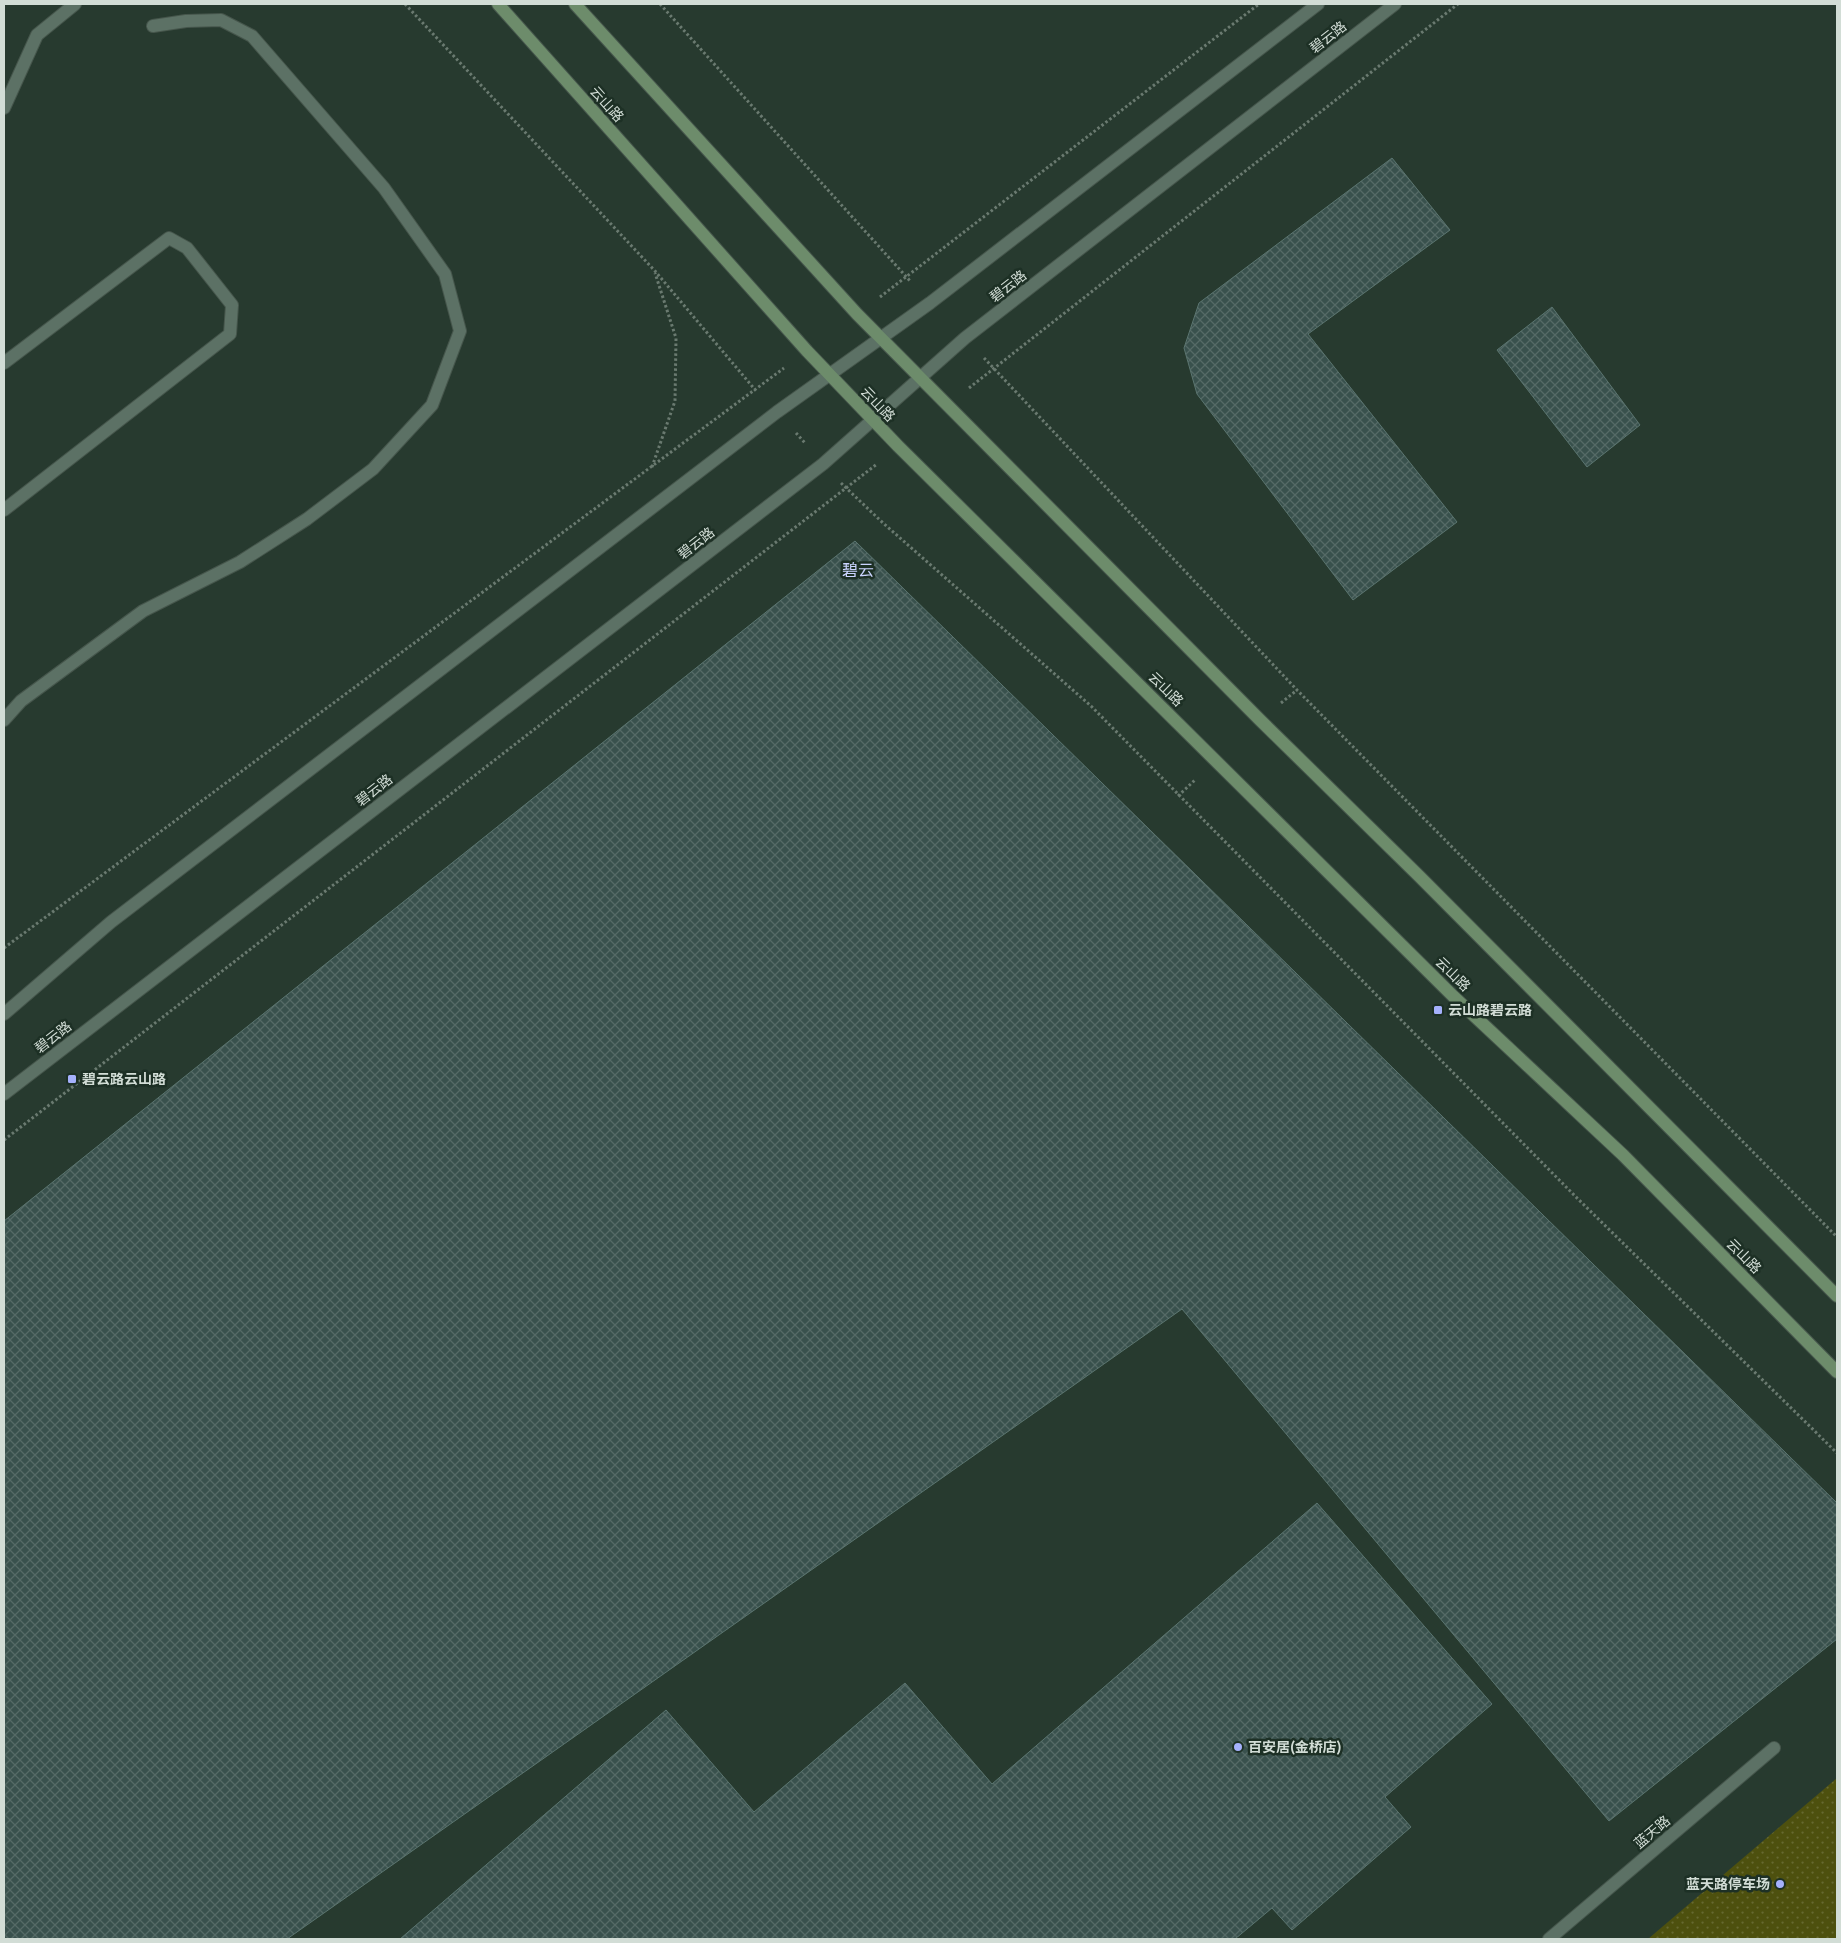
<svg xmlns="http://www.w3.org/2000/svg" width="1841" height="1943" font-family="Ubuntu,'Noto Sans SC',sans-serif">
  <style>
    .park { fill: url(#park-dots) }
    .building { fill: url(#building-cross-hatch); stroke: #5b7570 }
    .lines { fill: none; stroke-linecap: round; stroke-linejoin: round }
    .service-casing { stroke: #46564c; stroke-width: 14 }
    .tertiary-casing { stroke: #46564c; stroke-width: 14 }
    .secondary-casing { stroke: #46564c; stroke-width: 14 }
    .path { stroke: #6a7a70; stroke-width: 3; stroke-dasharray: 2.5 2.5; stroke-linecap: butt }
    .service { stroke: #5c7165; stroke-width: 12 }
    .tertiary { stroke: #5c7165; stroke-width: 12 }
    .secondary { stroke: #6d8c6b; stroke-width: 12 }
    .poi-dot { fill: #a5b1fc; stroke: #1d3025; stroke-width: 2 }
    .labels { text-anchor: middle; stroke-width: 5; stroke-linejoin: round; paint-order: stroke }
    .street-label { font-size: 14px; fill: #d2ddd6; stroke: #1d3025 }
    .poi-label { font-size: 14px; font-weight: bold; fill: #d2ddd6; stroke: #1d3025; text-anchor: start }
    .quarter-label { font-size: 16px; fill: #cbd4ff; stroke: #1d3025 }
  </style>
  <defs>
    <pattern id="park-dots" width="8" height="8" patternUnits="userSpaceOnUse" patternTransform="scale(1.25)"><rect width="8" height="8" fill="#4d500e"/><path d="M2 2h.1M6 6h.1" fill="none" stroke="#666930" stroke-width="1.8" stroke-linecap="round"/></pattern>
    <pattern id="building-cross-hatch" width="8" height="8" patternUnits="userSpaceOnUse" patternTransform="scale(1.25)"><rect width="8" height="8" fill="#39514d"/><path d="M0 0l8 8M0 8l8-8" fill="none" stroke="#556a66"/></pattern>
  </defs>
  <rect width="100%" height="100%" fill="#273a2f"/>
  <path class="park" d="M 1837,1778 L 1837,1939 L 1648,1939 Z"/>
  <path class="building" d="M 1392,158 L 1450,230 L 1308,334 L 1457,522 L 1353,600 L 1197,394 L 1184,348 L 1199,303 Z
    M 1552,307 L 1640,425 L 1587,467 L 1497,350 Z
    M 855,541 L 1837,1503 L 1837,1639 L 1609,1821 L 1182,1309 L 287,1939 L 4,1939 L 4,1221 Z
    M 1317,1503 L 1492,1704 L 1385,1797 L 1411,1827 L 1292,1930 L 1272,1908 L 1235,1939 L 400,1939 L 666,1710 L 754,1812 L 905,1683 L 992,1784 Z"/>
  <g class="lines">
    <defs>
      <path id="service" d="M 4,108 L 37,35 L 75,4
        M 4,363 L 169,238 L 187,248 L 232,305 L 230,334 L 4,510
        M 4,720 L 21,701 L 143,611 L 240,562 L 307,519 L 373,469 L 432,405 L 460,331 L 445,274 L 384,188 L 252,36 L 221,20 L 186,21 L 153,26"/>
      <path id="tertiary" d="M 4,1014 L 111,922 L 777,412 L 930,303 L 1318,4
        M 4,1094 L 823,464 L 965,338 L 1395,4
        M 1549,1939 L 1774,1748"/>
      <path id="secondary" d="M 498,4 L 807,351 L 898,446 L 1453,996 L 1623,1155 L 1837,1372
        M 575,4 L 857,314 L 1260,720 L 1419,876 L 1837,1296"/>
    </defs>
    <use href="#service" class="service-casing"/>
    <use href="#tertiary" class="tertiary-casing"/>
    <use href="#secondary" class="secondary-casing"/>
    <path class="path" d="M 405,4 L 655,271 L 757,392
      M 660,4 L 911,282
      M 880,297 L 1259,4
      M 984,358 L 1297,690 L 1837,1237
      M 969,388 L 1458,4
      M 796,433 L 805,443
      M 652,467 L 675,401 L 676,338 L 655,273
      M 841,483 L 883,523 L 1091,706 L 1578,1199 L 1837,1453
      M 1281,703 L 1297,690
      M 1178,796 L 1196,779
      M 4,948 L 784,368
      M 4,1140 L 877,464"/>
    <use href="#service" class="service"/>
    <use href="#tertiary" class="tertiary"/>
    <use href="#secondary" class="secondary"/>
  </g>
  <g class="poi-dot">
    <rect x="1433" y="1005" width="10" height="10" rx="2.5"/>
    <rect x="67" y="1074" width="10" height="10" rx="2.5"/>
    <circle cx="1238" cy="1747" r="5"/>
    <circle cx="1780" cy="1884" r="5"/>
  </g>
  <g class="labels">
    <g class="street-label">
      <text transform="translate(1328 37) rotate(-38)" y="5">碧云路</text>
      <text transform="translate(607 104) rotate(48)" y="5">云山路</text>
      <text transform="translate(1008 286) rotate(-38)" y="5">碧云路</text>
      <text transform="translate(878 404) rotate(46)" y="5">云山路</text>
      <text transform="translate(696 543) rotate(-38)" y="5">碧云路</text>
      <text transform="translate(1166 689) rotate(44)" y="5">云山路</text>
      <text transform="translate(374 790) rotate(-38)" y="5">碧云路</text>
      <text transform="translate(1453 974) rotate(44)" y="5">云山路</text>
      <text transform="translate(53 1037) rotate(-38)" y="5">碧云路</text>
      <text transform="translate(1744 1256) rotate(45)" y="5">云山路</text>
      <text transform="translate(1652 1832) rotate(-40)" y="5">蓝天路</text>
    </g>
    <g class="poi-label">
      <text x="1448" y="1015">云山路碧云路</text>
      <text x="82" y="1084">碧云路云山路</text>
      <text x="1248" y="1752">百安居(金桥店)</text>
      <text x="1770" y="1889" text-anchor="end">蓝天路停车场</text>
    </g>
    <g class="quarter-label">
      <text x="858" y="576">碧云</text>
    </g>
  </g>
  <rect width="1841" height="1943" fill="none" stroke="#d2ddd6" stroke-width="10"/>
</svg>
